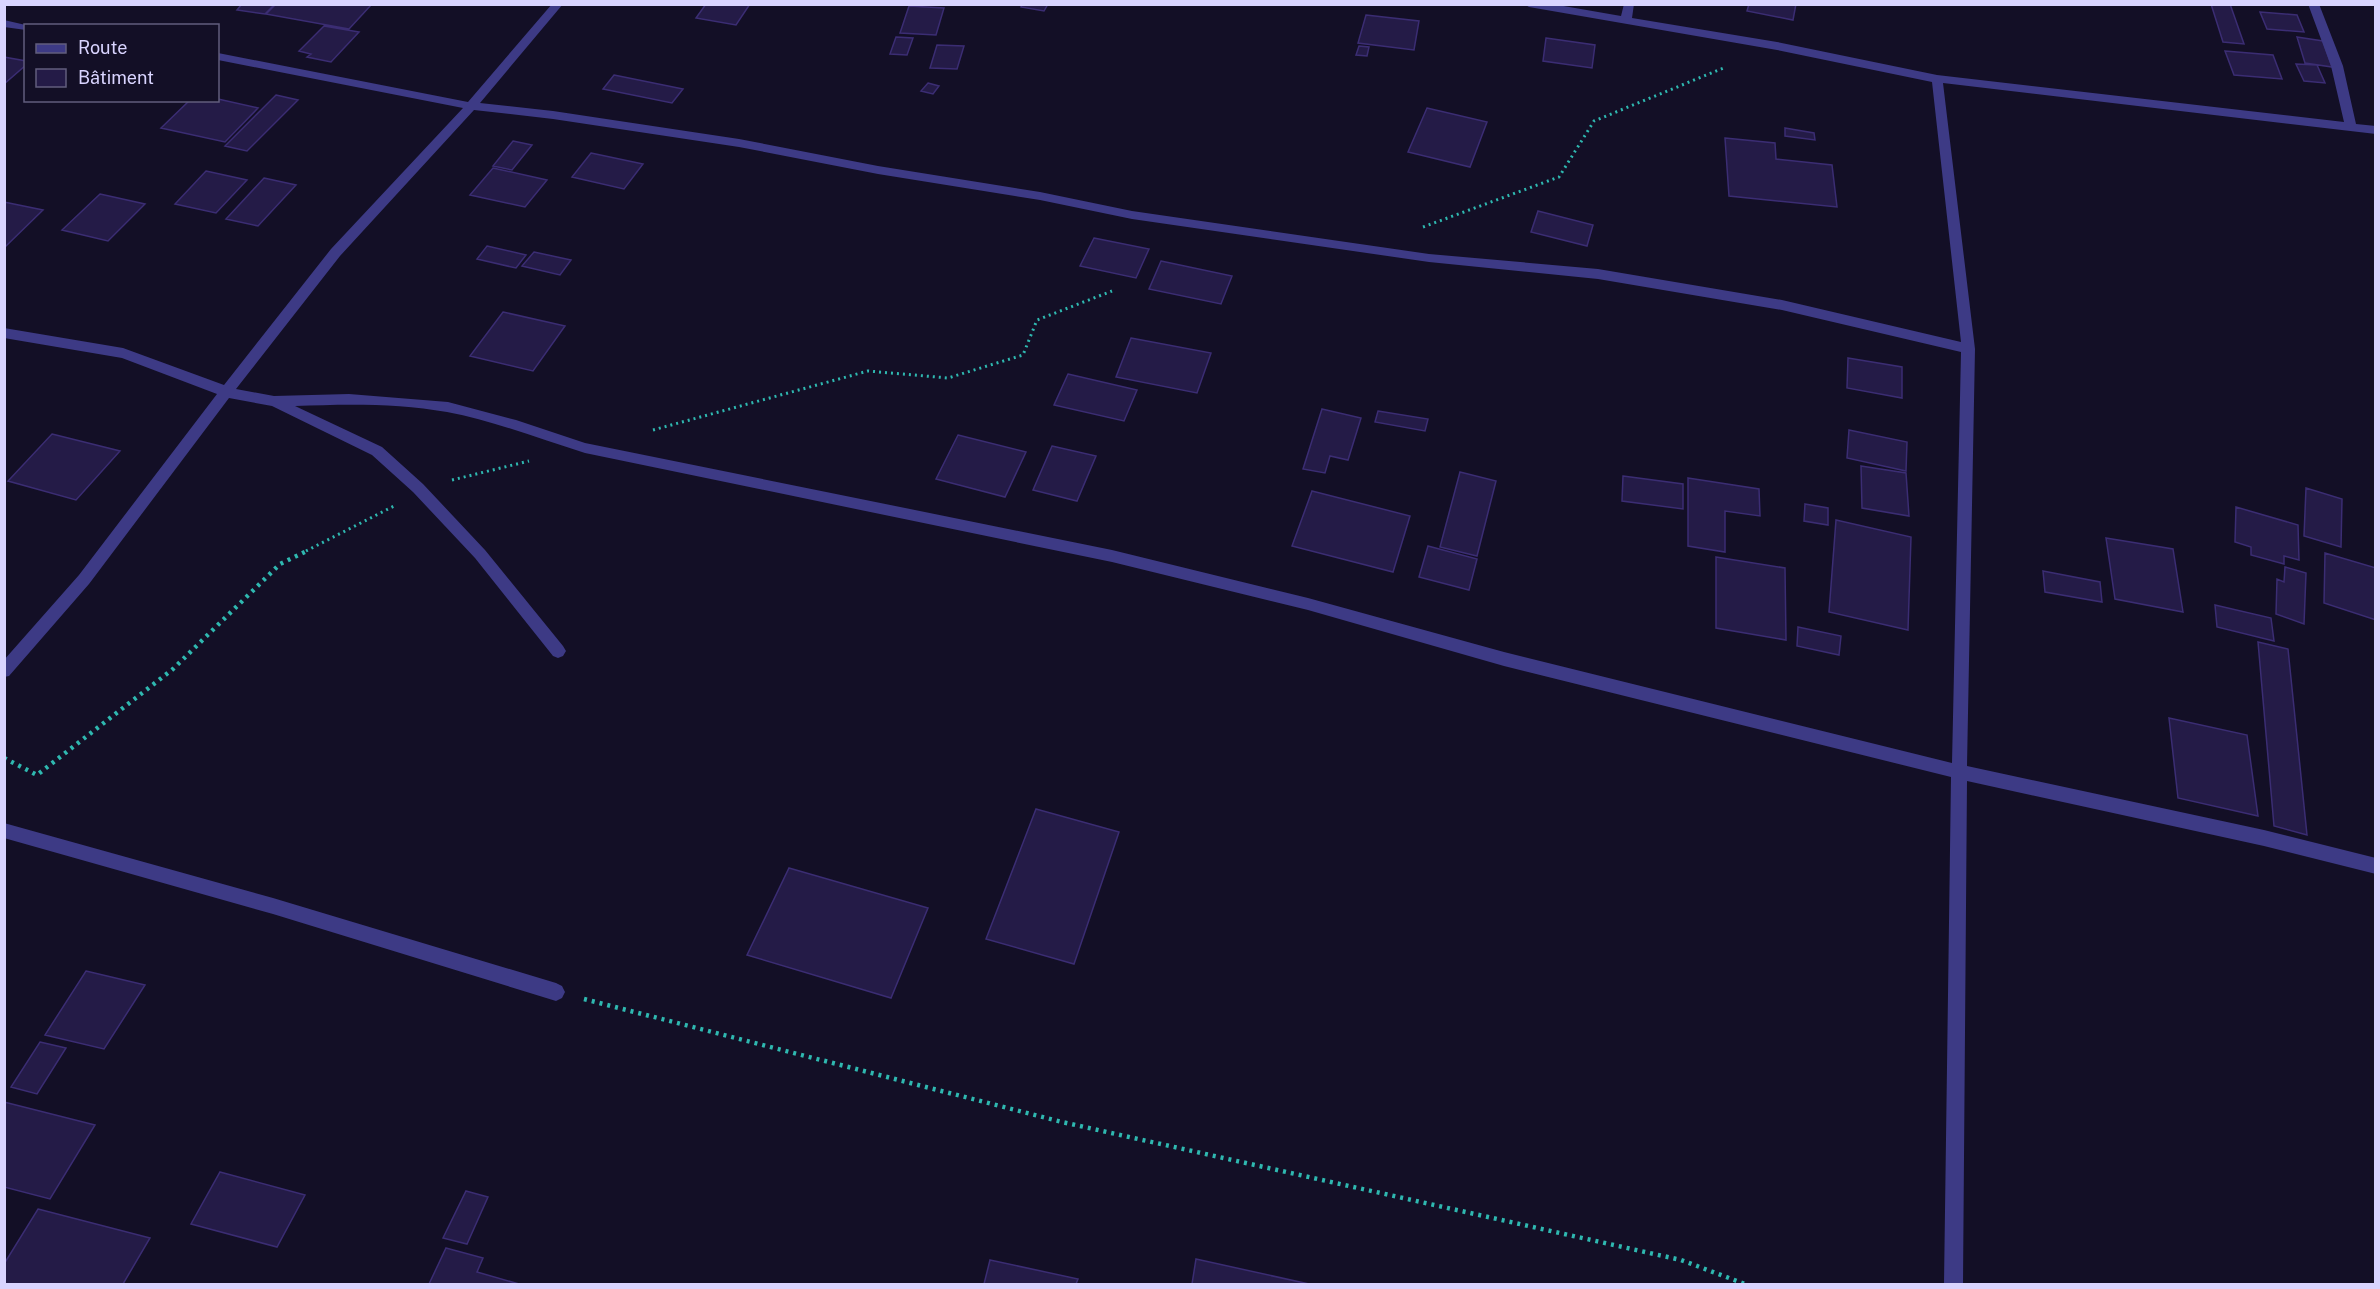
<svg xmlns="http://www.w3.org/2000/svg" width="2380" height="1289" font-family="'Public Sans',sans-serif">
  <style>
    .building { fill: #241b47; stroke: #3b2d73; stroke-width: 1.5 }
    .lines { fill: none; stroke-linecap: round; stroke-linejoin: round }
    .path-far1 { stroke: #2fb8b0; stroke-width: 3; stroke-dasharray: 2 4; stroke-linecap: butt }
    .path { stroke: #2fb8b0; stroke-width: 4.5; stroke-dasharray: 3 5; stroke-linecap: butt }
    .street { fill: #3d3a85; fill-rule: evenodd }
  </style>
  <rect width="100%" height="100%" fill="#130f26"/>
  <path class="building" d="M 242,4 L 275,4 L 265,14 L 237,10 Z
    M 276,4 L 372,4 L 349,29 L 266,14 Z
    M 706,4 L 750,4 L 736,25 L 696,18 Z
    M 1022,4 L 1048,4 L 1044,11 L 1021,7 Z
    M 1749,4 L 1796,4 L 1793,20 L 1747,11 Z
    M 2211,4 L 2230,4 L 2244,44 L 2223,42 Z
    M 909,6 L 944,8 L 936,35 L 900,33 Z
    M 2260,12 L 2297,15 L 2304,32 L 2267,29 Z
    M 1366,15 L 1419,21 L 1414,50 L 1358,43 Z
    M 324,26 L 359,32 L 331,62 L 307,57 L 311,54 L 299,51 Z
    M 896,37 L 913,38 L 907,55 L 890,54 Z
    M 2297,37 L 2323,41 L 2332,67 L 2305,63 Z
    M 1546,38 L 1595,45 L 1592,68 L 1543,61 Z
    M 937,45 L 964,46 L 957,69 L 930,68 Z
    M 1359,46 L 1369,47 L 1367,56 L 1356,55 Z
    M 2225,51 L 2273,55 L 2282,79 L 2234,75 Z
    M 4,57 L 26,61 L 26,65 L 4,84 Z
    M 2296,64 L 2317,65 L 2325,83 L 2304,81 Z
    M 614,75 L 683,89 L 672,103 L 603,89 Z
    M 928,83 L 939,86 L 933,94 L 921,91 Z
    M 276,95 L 298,100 L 247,151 L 225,146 Z
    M 218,99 L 258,108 L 225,142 L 161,128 L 190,100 Z
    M 1427,108 L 1487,122 L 1470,167 L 1408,152 Z
    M 1785,128 L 1814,133 L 1815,140 L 1785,136 Z
    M 1725,138 L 1775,143 L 1776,159 L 1832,165 L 1837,207 L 1729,196 Z
    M 513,141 L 532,145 L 512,170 L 493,166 Z
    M 591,153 L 643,164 L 624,189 L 572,177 Z
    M 493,168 L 547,180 L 525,207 L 470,195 Z
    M 206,171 L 247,180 L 216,213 L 175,204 Z
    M 264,178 L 296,185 L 258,226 L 226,219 Z
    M 100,194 L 145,204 L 108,241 L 62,230 Z
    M 4,202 L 43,210 L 4,248 Z
    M 1538,211 L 1593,225 L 1587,246 L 1531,232 Z
    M 1094,238 L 1149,249 L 1136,278 L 1080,266 Z
    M 487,246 L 526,255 L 516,268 L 477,259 Z
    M 534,252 L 571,260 L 560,275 L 522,266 Z
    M 1161,261 L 1232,276 L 1221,304 L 1149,289 Z
    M 503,312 L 565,326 L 533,371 L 470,356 Z
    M 1131,338 L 1211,353 L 1197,393 L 1116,377 Z
    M 1848,358 L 1902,367 L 1902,398 L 1847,388 Z
    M 1068,374 L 1137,390 L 1124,421 L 1054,405 Z
    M 1322,409 L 1361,418 L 1348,460 L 1330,456 L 1325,473 L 1303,469 Z
    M 1378,411 L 1428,419 L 1425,431 L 1375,422 Z
    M 1849,430 L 1907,442 L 1906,471 L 1847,458 Z
    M 52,434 L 120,451 L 76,500 L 8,481 Z
    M 958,435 L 1026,452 L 1005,497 L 936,479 Z
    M 1052,446 L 1096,456 L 1077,501 L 1033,490 Z
    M 1861,466 L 1906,473 L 1909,516 L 1862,508 Z
    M 1460,472 L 1496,481 L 1477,556 L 1440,547 Z
    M 1623,476 L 1683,484 L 1683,509 L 1622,501 Z
    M 1688,478 L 1759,489 L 1760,516 L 1725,511 L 1725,552 L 1688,546 Z
    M 2306,488 L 2342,499 L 2341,547 L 2304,536 Z
    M 1312,491 L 1410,516 L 1393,572 L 1292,546 Z
    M 1805,504 L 1828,508 L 1828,525 L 1804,521 Z
    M 2236,507 L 2298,525 L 2299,560 L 2284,556 L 2284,564 L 2251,555 L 2251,547 L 2235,542 Z
    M 1836,520 L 1911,537 L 1908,630 L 1829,612 Z
    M 2106,538 L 2173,549 L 2183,612 L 2115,599 Z
    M 1428,546 L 1477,559 L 1469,590 L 1419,577 Z
    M 2325,553 L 2376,568 L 2376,620 L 2324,603 Z
    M 1716,557 L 1785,568 L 1786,640 L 1716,628 Z
    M 2285,567 L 2306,573 L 2304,624 L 2276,614 L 2277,579 L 2284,582 Z
    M 2043,571 L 2100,582 L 2102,602 L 2045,592 Z
    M 2215,605 L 2271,618 L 2274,641 L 2217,627 Z
    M 1798,627 L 1841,636 L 1839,655 L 1797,646 Z
    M 2258,642 L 2288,649 L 2307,835 L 2274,826 Z
    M 2169,718 L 2247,735 L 2258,816 L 2178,798 Z
    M 1036,809 L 1119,832 L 1074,964 L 986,939 Z
    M 789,868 L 928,908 L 891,998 L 747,955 Z
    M 86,971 L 145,985 L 104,1049 L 45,1035 Z
    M 40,1042 L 66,1048 L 37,1094 L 11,1087 Z
    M 4,1102 L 95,1125 L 50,1199 L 4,1187 Z
    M 220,1172 L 305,1195 L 277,1247 L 191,1224 Z
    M 466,1191 L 488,1197 L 467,1244 L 443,1238 Z
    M 38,1209 L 150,1238 L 123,1284 L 4,1284 L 4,1264 Z
    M 446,1248 L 483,1258 L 477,1272 L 519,1284 L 429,1284 Z
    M 1196,1259 L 1309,1284 L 1192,1284 Z
    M 990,1260 L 1078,1279 L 1076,1284 L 984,1284 Z"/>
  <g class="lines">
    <path class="path-far1" d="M 1423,227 L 1559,177 L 1594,121 L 1726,67
      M 653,430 L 868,371 L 948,378 L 1023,355 L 1037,320 L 1112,291
      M 452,480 L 529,461
      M 306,551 L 394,506"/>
    <path class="path" d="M 4,758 L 37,775 L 173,669 L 280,564 L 309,550
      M 584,999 L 1062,1122 L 1681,1260 L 1745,1284"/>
    <path class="street" d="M 552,4 L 563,4 L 480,103 L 553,111 L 739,139 L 878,166 L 1040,192 L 1132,211 L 1429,254 L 1598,269 L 1782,300 L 1961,342 L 1932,82 L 1777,50 L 1529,7 L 1524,4 L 1552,4 L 1621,16 L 1624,4 L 1634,4 L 1632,18 L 1777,42 L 1937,75 L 2344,122 L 2331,66 L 2308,4 L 2319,4 L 2343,66 L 2356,124 L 2376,126 L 2376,134 L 1943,83 L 1975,349 L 1967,766 L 2264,830 L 2376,858 L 2376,874 L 2264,846 L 1967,781 L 1963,1284 L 1944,1284 L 1951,777 L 1504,666 L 1308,610 L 1112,562 L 585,453 C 540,439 494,421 447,412 C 397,403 345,404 295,406 L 382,447 L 423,484 L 485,550 L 563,646 L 566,651 L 563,656 L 558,658 L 553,656 L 475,558 L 413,492 L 372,455 L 272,406 L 229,398 L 89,584 L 9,676 L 4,677 L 4,660 L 79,575 L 217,394 L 122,358 L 4,338 L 4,328 L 123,348 L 224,385 L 331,249 L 463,108 L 218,60 L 218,53 L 468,102 ZM 474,110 L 553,119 L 739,147 L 878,174 L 1040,200 L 1132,219 L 1429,262 L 1598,279 L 1782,310 L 1961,352 L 1952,763 L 1504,652 L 1308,598 L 1112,550 L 585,443 L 516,420 L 448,402 L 349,394 L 274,396 L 236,389 L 340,256 Z
      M 4,20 L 30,26 L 26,26 L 26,30 L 4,27 Z
      M 4,823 L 273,898 L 556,983 L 562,986 L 565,992 L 562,998 L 556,1001 L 273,914 L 4,838 Z"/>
  </g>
  <rect width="2380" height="1289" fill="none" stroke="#d9d4ff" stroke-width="12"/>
  <rect x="24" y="24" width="195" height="78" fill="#130f26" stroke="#625e7d" stroke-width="1.5"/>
  <rect x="36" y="44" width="30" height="9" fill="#3d3a85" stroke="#625e7d" stroke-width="1.5"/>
  <text x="78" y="54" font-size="18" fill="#d9d4ff">Route</text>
  <rect x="36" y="69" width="30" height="18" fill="#241b47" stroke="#625e7d" stroke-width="1.5"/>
  <text x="78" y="84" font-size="18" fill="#d9d4ff">Bâtiment</text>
</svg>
